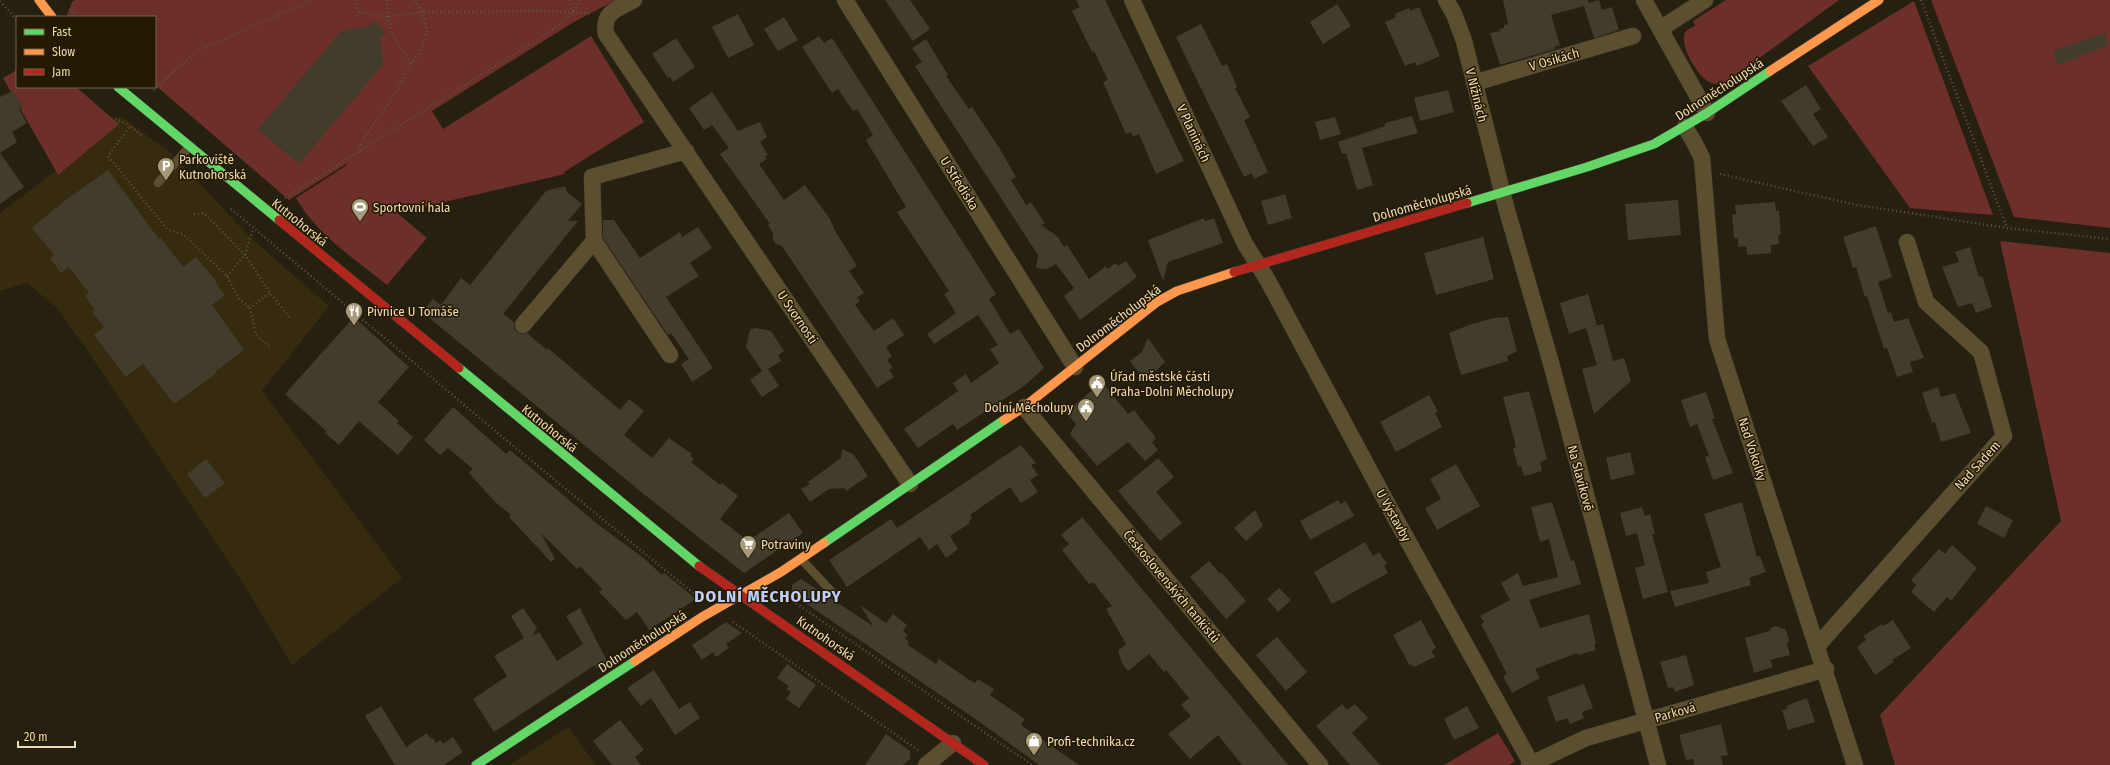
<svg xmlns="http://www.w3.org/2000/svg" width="2110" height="765" font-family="'Fira Sans Condensed',sans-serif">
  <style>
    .built { fill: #362a0f }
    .green { fill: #6d2f29 }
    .building { fill: #413c2b }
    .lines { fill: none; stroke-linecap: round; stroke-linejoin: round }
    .lane-casing { stroke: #433c2e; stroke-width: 9 }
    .street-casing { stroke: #433c2e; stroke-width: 17 }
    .fast-casing { stroke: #433c2e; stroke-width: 10 }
    .slow-casing { stroke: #433c2e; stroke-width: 10 }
    .jam-casing { stroke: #433c2e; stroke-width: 10 }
    .path { stroke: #5e563d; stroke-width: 2.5; stroke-dasharray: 1 3; stroke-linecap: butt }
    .lane { stroke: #5b4f2f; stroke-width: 8 }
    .street { stroke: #5b4f2f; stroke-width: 16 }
    .fast { stroke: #63d668; stroke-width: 9 }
    .slow { stroke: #ff974d; stroke-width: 9 }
    .jam { stroke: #b3261e; stroke-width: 9 }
    .labels { text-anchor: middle; stroke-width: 3; stroke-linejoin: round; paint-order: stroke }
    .street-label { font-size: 13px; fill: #eddbb4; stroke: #241901 }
    .poi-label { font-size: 13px; fill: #eddbb4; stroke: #241901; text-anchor: start }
    .district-label { font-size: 17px; font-weight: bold; letter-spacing: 1px; fill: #bdcff8; stroke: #241901 }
  </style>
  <rect width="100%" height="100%" fill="#262011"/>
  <path class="built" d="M 120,116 L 170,152 L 252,239 L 329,306 L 262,391 L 402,578 L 292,665 L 243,583 L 89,353 L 57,308 L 27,283 L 0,291 L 0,213 L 62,166 Z
    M 568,727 L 596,765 L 509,765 Z"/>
  <path class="green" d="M 75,0 L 616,0 L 574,22 L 432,111 L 443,129 L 591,36 L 644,122 L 564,172 L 565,174 L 401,212 L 397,208 L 395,211 L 427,238 L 387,285 C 355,259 316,234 296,198 L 347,165 L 346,164 L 289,200 L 155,85 L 155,17 L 69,17 L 67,15 L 72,2 Z
    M 1726,0 L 1839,0 L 1721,86 L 1719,83 C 1703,90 1681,48 1684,36 C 1685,30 1690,28 1695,26 L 1693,21 Z
    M 1931,0 L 2110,0 L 2110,228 L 2014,217 Z
    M 1914,1 L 1993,215 L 1910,208 L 1808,66 Z
    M 17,70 L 17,87 L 76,87 L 119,124 L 58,175 L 3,78 Z
    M 2000,241 L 2110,253 L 2110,765 L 1895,765 L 1880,715 L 2061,521 Z
    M 1498,733 L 1515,761 L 1509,765 L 1444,765 Z"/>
  <path class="building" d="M 885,0 L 910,0 L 930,29 L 913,41 Z
    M 1076,0 L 1105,0 L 1184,161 L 1156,174 L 1139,134 L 1133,137 L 1131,132 L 1126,134 L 1103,82 L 1108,80 L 1094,51 L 1092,52 L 1072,11 L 1080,7 Z
    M 1503,0 L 1588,0 L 1588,3 L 1599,0 L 1602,10 L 1612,7 L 1619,30 L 1594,38 L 1584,6 L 1551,15 L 1560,45 L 1554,47 L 1555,49 L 1500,65 L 1490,33 L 1500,31 L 1499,29 L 1504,28 L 1504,25 L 1508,24 Z
    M 1337,4 L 1351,26 L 1323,44 L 1310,22 Z
    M 1419,7 L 1440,56 L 1417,66 L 1415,62 L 1405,66 L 1385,22 L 1396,17 L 1395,14 L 1409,8 L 1410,11 Z
    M 738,14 L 754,45 L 728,58 L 712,27 Z
    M 784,17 L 798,40 L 778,51 L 764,29 Z
    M 373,21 L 386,32 L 380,38 L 383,64 L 299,164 L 258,129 L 342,30 L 368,28 Z
    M 1201,24 L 1222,66 L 1227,64 L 1237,87 L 1235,88 L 1250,117 L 1244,120 L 1268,172 L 1254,179 L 1252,173 L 1244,177 L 1176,37 Z
    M 2104,33 L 2108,45 L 2058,65 L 2053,51 Z
    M 819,36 L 824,43 L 832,38 L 996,294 L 989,299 L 1010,334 L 1019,329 L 1044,368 L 1024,386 L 957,430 L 953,424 L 918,448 L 904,429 L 958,391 L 953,383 L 966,374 L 971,383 L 999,363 L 990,349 L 998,345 L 978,315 L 934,344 L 927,334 L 956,313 L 944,294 L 949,291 L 897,212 L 906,207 L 866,140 L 873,135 L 857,109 L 853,111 L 838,89 L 832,93 L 802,47 Z
    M 676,38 L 695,67 L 673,82 L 670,77 L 668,78 L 652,54 Z
    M 926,39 L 948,75 L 946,76 L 969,109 L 972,107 L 1000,149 L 1016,177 L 1011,180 L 1026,205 L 1031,202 L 1045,223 L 1041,225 L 1057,236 L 1064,247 L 1067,245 L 1089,279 L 1106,266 L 1107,269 L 1116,263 L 1118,266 L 1126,261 L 1137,277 L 1080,320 L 1064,296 L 1074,288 L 1056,264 L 1047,269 L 1036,268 L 1038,255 L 915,66 L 922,62 L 912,48 Z
    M 1806,85 L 1821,109 L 1813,114 L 1828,137 L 1813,146 L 1781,101 Z
    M 1448,90 L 1454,112 L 1420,121 L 1414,98 Z
    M 13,91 L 23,107 L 19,109 L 27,123 L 12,132 L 17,142 L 0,153 L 24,187 L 0,204 L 0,97 Z
    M 712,92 L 738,131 L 760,122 L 767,137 L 760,142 L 768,155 L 765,156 L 767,159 L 759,164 L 784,200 L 805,185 L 830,219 L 834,229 L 857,266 L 849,271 L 864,293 L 857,297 L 860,301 L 855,305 L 874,331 L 893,318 L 904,335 L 886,347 L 892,356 L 887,360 L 893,368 L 889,370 L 894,377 L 877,388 L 782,246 L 776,244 L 773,240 L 773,233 L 768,225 L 770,224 L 720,154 L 729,148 L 712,125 L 704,130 L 689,108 Z
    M 1412,116 L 1418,133 L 1362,148 L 1373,185 L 1357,190 L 1346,153 L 1342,154 L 1338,142 L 1385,126 L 1385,123 Z
    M 1335,117 L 1341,134 L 1320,140 L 1315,122 Z
    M 108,170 L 159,239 L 161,238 L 183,267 L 196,257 L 217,282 L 216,283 L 225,295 L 212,305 L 244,350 L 216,371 L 217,373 L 174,404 L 143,364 L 126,377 L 94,335 L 104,327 L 92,312 L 95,310 L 85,296 L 89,293 L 69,267 L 61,273 L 50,258 L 54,255 L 32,228 L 63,202 Z
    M 565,186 L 567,192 L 582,204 L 568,221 L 578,221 L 503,314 L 514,322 L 514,328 L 517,332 L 522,334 L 527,333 L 547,350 L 548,348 L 620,410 L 629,399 L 644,411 L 624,435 L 652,458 L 669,438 L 692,454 L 690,456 L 694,459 L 691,462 L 720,485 L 722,483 L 738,496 L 720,519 L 748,541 L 789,513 L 803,533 L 744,573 L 645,495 L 422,312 L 433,299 L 441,305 L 461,278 L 470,285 L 546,191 Z
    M 1285,194 L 1292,218 L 1268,225 L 1261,201 Z
    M 1678,200 L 1681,235 L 1628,240 L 1625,204 Z
    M 1775,202 L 1776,211 L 1779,211 L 1781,234 L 1778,235 L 1779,244 L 1771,245 L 1771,253 L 1747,255 L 1746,246 L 1738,247 L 1738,238 L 1734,238 L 1732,215 L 1736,214 L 1735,205 Z
    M 1204,218 L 1205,221 L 1214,218 L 1223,243 L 1168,262 L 1163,281 L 1148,240 Z
    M 603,220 L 614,220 L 640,258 L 680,232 L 682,237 L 698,227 L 712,248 L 690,263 L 699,276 L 666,297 L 713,368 L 692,382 L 681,364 L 689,359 L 671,333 L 668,335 L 603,238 Z
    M 1876,226 L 1892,277 L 1878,282 L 1888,313 L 1891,312 L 1894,322 L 1908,318 L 1924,358 L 1910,362 L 1913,372 L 1897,377 L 1887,348 L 1884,349 L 1867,296 L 1865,297 L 1856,267 L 1853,268 L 1843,237 Z
    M 1483,237 L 1494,279 L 1436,295 L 1424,253 Z
    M 1970,247 L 1979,277 L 1982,276 L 1992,307 L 1976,313 L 1972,303 L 1958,307 L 1942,267 L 1959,262 L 1955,252 Z
    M 1588,294 L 1597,325 L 1589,328 L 1603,324 L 1613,361 L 1624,358 L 1631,381 L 1594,414 L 1582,369 L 1597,365 L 1586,328 L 1569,334 L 1560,303 Z
    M 354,317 L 409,367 L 378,402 L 399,421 L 397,423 L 413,437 L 398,455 L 359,421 L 339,445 L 325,433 L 326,431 L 285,394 Z
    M 1508,317 L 1517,351 L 1507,356 L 1508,361 L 1461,375 L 1449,333 L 1469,325 L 1494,318 Z
    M 756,328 L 771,331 L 784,351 L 778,355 L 781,361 L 768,369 L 779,386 L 762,397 L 750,380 L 762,371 L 746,347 L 749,333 L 751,329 Z
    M 1148,338 L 1165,362 L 1145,381 L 1130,361 L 1142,352 Z
    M 1102,382 L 1128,414 L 1134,410 L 1156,438 L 1152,442 L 1158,450 L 1145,461 L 1128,442 L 1097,466 L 1070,434 L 1076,424 L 1066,412 Z
    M 1938,387 L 1941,397 L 1955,393 L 1971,433 L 1941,442 L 1935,422 L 1932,423 L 1922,393 Z
    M 1529,391 L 1547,459 L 1540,462 L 1542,471 L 1524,476 L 1521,466 L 1518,467 L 1513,448 L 1516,447 L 1503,397 Z
    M 1706,392 L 1715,419 L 1712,419 L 1733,473 L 1713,480 L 1705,457 L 1709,456 L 1697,424 L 1690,427 L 1681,400 Z
    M 1429,395 L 1438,412 L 1435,413 L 1442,427 L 1396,452 L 1380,422 Z
    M 453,407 L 506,454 L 510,450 L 596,523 L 645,559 L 662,575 L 664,573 L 696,599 L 649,630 L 637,612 L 626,620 L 599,592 L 602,589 L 580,566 L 577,569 L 541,533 L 555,559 L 551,562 L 509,517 L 511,515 L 495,502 L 469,473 L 473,469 L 448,448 L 440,455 L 424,440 Z
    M 1021,445 L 1036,463 L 1031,465 L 1038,475 L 1030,480 L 1038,492 L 1021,503 L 1010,487 L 970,515 L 972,519 L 969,521 L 970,523 L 950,536 L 958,549 L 946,558 L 937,544 L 929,550 L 920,537 L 847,587 L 829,560 L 891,519 L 897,528 Z
    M 842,449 L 853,454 L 868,476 L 846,491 L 844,488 L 829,489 L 810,502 L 801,489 L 810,484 L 808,482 L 841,458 Z
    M 1630,452 L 1635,474 L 1611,480 L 1606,458 Z
    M 1158,458 L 1174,477 L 1156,492 L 1182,523 L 1160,541 L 1118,491 Z
    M 206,459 L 225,483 L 205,498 L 187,474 Z
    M 1456,464 L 1480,506 L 1437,530 L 1425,508 L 1441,499 L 1430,479 Z
    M 1338,500 L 1340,504 L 1346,501 L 1354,516 L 1310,540 L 1300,521 Z
    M 1552,502 L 1571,561 L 1574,560 L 1581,584 L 1529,600 L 1540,628 L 1589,614 L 1596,643 L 1594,644 L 1596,650 L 1578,655 L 1577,653 L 1535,669 L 1540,678 L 1512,693 L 1503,676 L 1507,674 L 1481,624 L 1484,622 L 1480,616 L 1510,600 L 1501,583 L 1518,573 L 1523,586 L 1558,577 L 1549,539 L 1540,542 L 1531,507 Z
    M 1742,502 L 1757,557 L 1760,556 L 1766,572 L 1749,578 L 1751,585 L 1675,607 L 1670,591 L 1709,583 L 1706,572 L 1721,567 L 1704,514 Z
    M 1986,506 L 2013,520 L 2004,538 L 1977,524 Z
    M 1642,507 L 1645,516 L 1650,514 L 1655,534 L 1652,534 L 1668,592 L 1643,599 L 1635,568 L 1645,565 L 1637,533 L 1626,536 L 1620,513 Z
    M 1255,510 L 1263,526 L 1246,541 L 1234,528 Z
    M 1082,517 L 1242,709 L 1288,765 L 1242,765 L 1218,735 L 1190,759 L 1168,734 L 1191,716 L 1181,705 L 1189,698 L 1166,670 L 1164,672 L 1149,654 L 1128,671 L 1122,663 L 1118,651 L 1126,644 L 1106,609 L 1112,606 L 1093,582 L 1089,584 L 1062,550 L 1069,544 L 1061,535 Z
    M 1365,542 L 1373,556 L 1379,552 L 1387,564 L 1384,566 L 1388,573 L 1332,604 L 1314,572 Z
    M 1952,545 L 1977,568 L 1951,601 L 1947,597 L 1934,612 L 1911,592 L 1916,585 L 1911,580 L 1939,549 L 1945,554 Z
    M 1209,561 L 1220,574 L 1221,572 L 1246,601 L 1226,619 L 1190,577 Z
    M 801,579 L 873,626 L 860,605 L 886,623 L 893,614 L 907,625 L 903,631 L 908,635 L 905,639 L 909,642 L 908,645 L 936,664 L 939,659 L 968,679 L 975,683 L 978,679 L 994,689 L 990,695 L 1025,719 L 1021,725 L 1079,765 L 1039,765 L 974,718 L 792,594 L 792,585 Z
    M 1279,588 L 1291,600 L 1278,612 L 1267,599 Z
    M 523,608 L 537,628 L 532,636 L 539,632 L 557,661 L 583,644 L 566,616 L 580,608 L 608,663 L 597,669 L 595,665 L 494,732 L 473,699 L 507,676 L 494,656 L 524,638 L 511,616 Z
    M 1421,620 L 1436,648 L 1431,651 L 1435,657 L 1414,667 L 1413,665 L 1410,666 L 1393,635 Z
    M 1893,620 L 1911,648 L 1892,660 L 1894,662 L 1875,675 L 1857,647 L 1866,640 L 1863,636 L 1882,624 L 1883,626 Z
    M 726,622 L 742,633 L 726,644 L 729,648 L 716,657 L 713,652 L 702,660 L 692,645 Z
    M 1775,626 L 1785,629 L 1787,633 L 1789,640 L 1787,644 L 1790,655 L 1770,660 L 1773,667 L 1754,673 L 1745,638 L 1769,631 L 1771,628 Z
    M 1277,637 L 1307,672 L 1286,691 L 1256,655 Z
    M 1686,655 L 1694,685 L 1675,692 L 1673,687 L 1668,688 L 1660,662 Z
    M 787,664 L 816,685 L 799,708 L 786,699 L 791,692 L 786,689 L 789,686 L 777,678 Z
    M 654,670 L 679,709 L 690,702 L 700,718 L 675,735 L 651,698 L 641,706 L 627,688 Z
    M 1584,684 L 1593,708 L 1582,712 L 1584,718 L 1570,724 L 1567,718 L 1556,722 L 1547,697 Z
    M 1807,698 L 1815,722 L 1788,730 L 1782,710 L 1787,709 L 1786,706 Z
    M 1342,704 L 1347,710 L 1355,704 L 1368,718 L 1352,733 L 1380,765 L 1350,765 L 1316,726 Z
    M 381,706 L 406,747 L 427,733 L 430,739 L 432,737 L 436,743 L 440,740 L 443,744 L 453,737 L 463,752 L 444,765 L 395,765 L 365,716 Z
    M 1467,706 L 1479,728 L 1454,740 L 1444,719 Z
    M 620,720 L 644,750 L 635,757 L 641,765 L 612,765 L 593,741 Z
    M 1721,724 L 1728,755 L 1721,756 L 1723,765 L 1694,765 L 1693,759 L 1686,760 L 1679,735 Z
    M 886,734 L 910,751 L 910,759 L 903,765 L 865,765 Z"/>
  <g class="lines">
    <defs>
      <path id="lane" d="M 158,183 L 189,147
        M 801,559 L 833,593"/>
      <path id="street" d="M 634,0 C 617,9 602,12 606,34 L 910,484
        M 845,0 L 1075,367
        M 1132,0 L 1245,244 L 1267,279 L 1388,505 L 1531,763
        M 1446,0 L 1454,14 L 1464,41 L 1506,207 L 1551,363 L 1658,765
        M 1644,0 L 1707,113
        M 1660,29 L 1705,0
        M 1474,83 L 1633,36
        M 1685,127 L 1694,142 L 1702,158 L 1717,339 L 1855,765
        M 523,325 L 594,241
        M 670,355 L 594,241 L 592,177 L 686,151
        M 1024,407 L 1320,765
        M 1818,645 L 2004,436 L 1981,352 L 1926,302 L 1907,242
        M 926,765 L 953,743
        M 1529,765 L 1586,738 L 1826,669"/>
      <path id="fast" d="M 118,87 L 279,220
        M 1467,203 L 1587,167 L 1654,144 L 1707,113 L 1770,71
        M 459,368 L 699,566
        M 824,543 L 1004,420
        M 476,765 L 635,661"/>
      <path id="slow" d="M 39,0 L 52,17
        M 1770,71 L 1879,0
        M 1004,420 L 1024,407 L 1157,302 L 1177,291 L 1234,272
        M 635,661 L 702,617 L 781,572 L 824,543"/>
      <path id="jam" d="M 279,220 L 459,368
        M 1234,272 L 1467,203
        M 699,566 L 984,765"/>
    </defs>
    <use href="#lane" class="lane-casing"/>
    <use href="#street" class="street-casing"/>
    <use href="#fast" class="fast-casing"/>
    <use href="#slow" class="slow-casing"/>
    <use href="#jam" class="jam-casing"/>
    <path class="path" d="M 355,0 L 359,12 L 387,17 L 422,12 L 427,31 L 422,47 L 384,111 L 362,140 L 358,153
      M 387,0 C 387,30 394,40 411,63
      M 415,0 L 422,12 C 479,14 535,7 591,14
      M 569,0 L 573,12
      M 1921,0 L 2007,228
      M 0,1 L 17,20
      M 72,9 L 77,17
      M 154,90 L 195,52 L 312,0
      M 115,119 L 130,125
      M 141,135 L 130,126 L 108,156 L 167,229 L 184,235 L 227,276 L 239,299 L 250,308
      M 1720,174 L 1857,205 L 2007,228 L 2110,239
      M 285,198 L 554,29 L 573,12 L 580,0
      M 231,209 L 506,440 L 698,597
      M 194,214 L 204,213 L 245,255 L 270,293 L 291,319
      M 227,276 L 245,255 L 253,229
      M 269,346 L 256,335 L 250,308 L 270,293
      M 787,592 L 788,598 L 1032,765
      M 733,622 L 918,750"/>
    <use href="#lane" class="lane"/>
    <use href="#street" class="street"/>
    <use href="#fast" class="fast"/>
    <use href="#slow" class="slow"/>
    <use href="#jam" class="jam"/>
  </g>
  <defs>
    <symbol id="parking-pin" viewBox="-11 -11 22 30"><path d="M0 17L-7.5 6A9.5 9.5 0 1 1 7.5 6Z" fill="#a79a7b" stroke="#241901"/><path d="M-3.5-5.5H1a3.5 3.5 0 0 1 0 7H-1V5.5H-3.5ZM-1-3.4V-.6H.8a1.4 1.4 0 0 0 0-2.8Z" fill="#fff"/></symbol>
    <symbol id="stadium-pin" viewBox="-11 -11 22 30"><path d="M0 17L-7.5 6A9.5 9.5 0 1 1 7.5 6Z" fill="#a79a7b" stroke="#241901"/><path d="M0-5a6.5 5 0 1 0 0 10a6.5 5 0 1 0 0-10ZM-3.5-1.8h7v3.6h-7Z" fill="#fff"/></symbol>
    <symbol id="restaurant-pin" viewBox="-11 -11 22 30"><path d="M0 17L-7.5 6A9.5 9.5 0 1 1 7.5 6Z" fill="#a79a7b" stroke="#241901"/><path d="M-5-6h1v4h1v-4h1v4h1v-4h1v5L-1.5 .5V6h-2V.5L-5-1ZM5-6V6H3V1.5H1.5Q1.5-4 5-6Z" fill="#fff"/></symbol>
    <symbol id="civic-pin" viewBox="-11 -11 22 30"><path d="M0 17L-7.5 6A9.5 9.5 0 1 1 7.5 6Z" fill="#a79a7b" stroke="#241901"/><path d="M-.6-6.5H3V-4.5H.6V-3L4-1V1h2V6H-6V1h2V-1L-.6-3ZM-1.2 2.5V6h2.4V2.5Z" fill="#fff"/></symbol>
    <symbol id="supermarket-pin" viewBox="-11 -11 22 30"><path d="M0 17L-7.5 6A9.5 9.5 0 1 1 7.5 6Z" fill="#a79a7b" stroke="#241901"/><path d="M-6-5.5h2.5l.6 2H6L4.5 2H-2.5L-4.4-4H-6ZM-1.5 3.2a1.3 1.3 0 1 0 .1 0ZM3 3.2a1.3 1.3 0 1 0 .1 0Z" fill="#fff"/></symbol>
    <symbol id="shop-pin" viewBox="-11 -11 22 30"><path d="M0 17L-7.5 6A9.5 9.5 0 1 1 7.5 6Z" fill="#a79a7b" stroke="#241901"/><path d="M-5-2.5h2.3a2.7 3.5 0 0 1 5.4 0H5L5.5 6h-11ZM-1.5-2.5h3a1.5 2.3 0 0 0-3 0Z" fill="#fff"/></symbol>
  </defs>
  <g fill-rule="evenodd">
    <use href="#parking-pin" x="156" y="156" width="20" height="27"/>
    <use href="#stadium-pin" x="350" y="197" width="20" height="27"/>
    <use href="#restaurant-pin" x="344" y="301" width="20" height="27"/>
    <use href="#civic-pin" x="1087" y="373" width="20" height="27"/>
    <use href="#civic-pin" x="1076" y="397" width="20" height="27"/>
    <use href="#supermarket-pin" x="738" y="534" width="20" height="27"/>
    <use href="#shop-pin" x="1024" y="731" width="20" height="27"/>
  </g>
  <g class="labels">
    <g class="street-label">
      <text transform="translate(1554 59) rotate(-16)" y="5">V Osikách</text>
      <text transform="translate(1719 89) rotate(-33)" y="5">Dolnoměcholupská</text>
      <text transform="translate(1477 95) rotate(76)" y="5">V Nížinách</text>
      <text transform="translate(1194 133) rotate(65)" y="5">V Planinách</text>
      <text transform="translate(960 183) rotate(58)" y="5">U Střediska</text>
      <text transform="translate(1422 203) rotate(-16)" y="5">Dolnoměcholupská</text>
      <text transform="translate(300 222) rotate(39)" y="5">Kutnohorská</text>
      <text transform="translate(798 317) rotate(56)" y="5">U Svornosti</text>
      <text transform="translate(1118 318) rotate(-37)" y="5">Dolnoměcholupská</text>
      <text transform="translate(550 428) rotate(39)" y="5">Kutnohorská</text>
      <text transform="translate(1753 449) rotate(72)" y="5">Nad Vokolky</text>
      <text transform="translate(1977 465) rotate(-48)" y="5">Nad Sadem</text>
      <text transform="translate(1581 478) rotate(75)" y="5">Na Slavíkově</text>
      <text transform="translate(1394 515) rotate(61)" y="5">U Výstavby</text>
      <text transform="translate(1172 586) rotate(50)" y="5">Československých tankistů</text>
      <text transform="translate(826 638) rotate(35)" y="5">Kutnohorská</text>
      <text transform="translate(642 641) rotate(-33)" y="5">Dolnoměcholupská</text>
      <text transform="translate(1675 712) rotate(-16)" y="5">Parková</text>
    </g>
    <g class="poi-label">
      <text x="179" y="164">Parkoviště<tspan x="179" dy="15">Kutnohorská</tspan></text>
      <text x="373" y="212">Sportovní hala</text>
      <text x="367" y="316">Pivnice U Tomáše</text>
      <text x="1110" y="381">Úřad městské části<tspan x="1110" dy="15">Praha-Dolní Měcholupy</tspan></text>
      <text x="1073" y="412" text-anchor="end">Dolní Měcholupy</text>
      <text x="761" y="549">Potraviny</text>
      <text x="1047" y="746">Profi-technika.cz</text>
    </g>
    <g class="district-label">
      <text x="768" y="602">DOLNÍ MĚCHOLUPY</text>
    </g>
  </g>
  <rect x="16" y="16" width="140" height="72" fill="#241901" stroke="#746749"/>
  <rect x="24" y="29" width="20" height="6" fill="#63d668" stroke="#746749"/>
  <text x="52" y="36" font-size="12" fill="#eddbb4">Fast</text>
  <rect x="24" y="49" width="20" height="6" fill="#ff974d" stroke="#746749"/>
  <text x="52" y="56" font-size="12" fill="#eddbb4">Slow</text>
  <rect x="24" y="69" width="20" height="6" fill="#b3261e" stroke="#746749"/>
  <text x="52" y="76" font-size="12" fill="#eddbb4">Jam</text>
  <path d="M18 741v6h57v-6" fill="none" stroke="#eddbb4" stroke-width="2"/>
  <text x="24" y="741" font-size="12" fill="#eddbb4" stroke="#241901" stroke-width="3" paint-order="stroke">20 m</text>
</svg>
